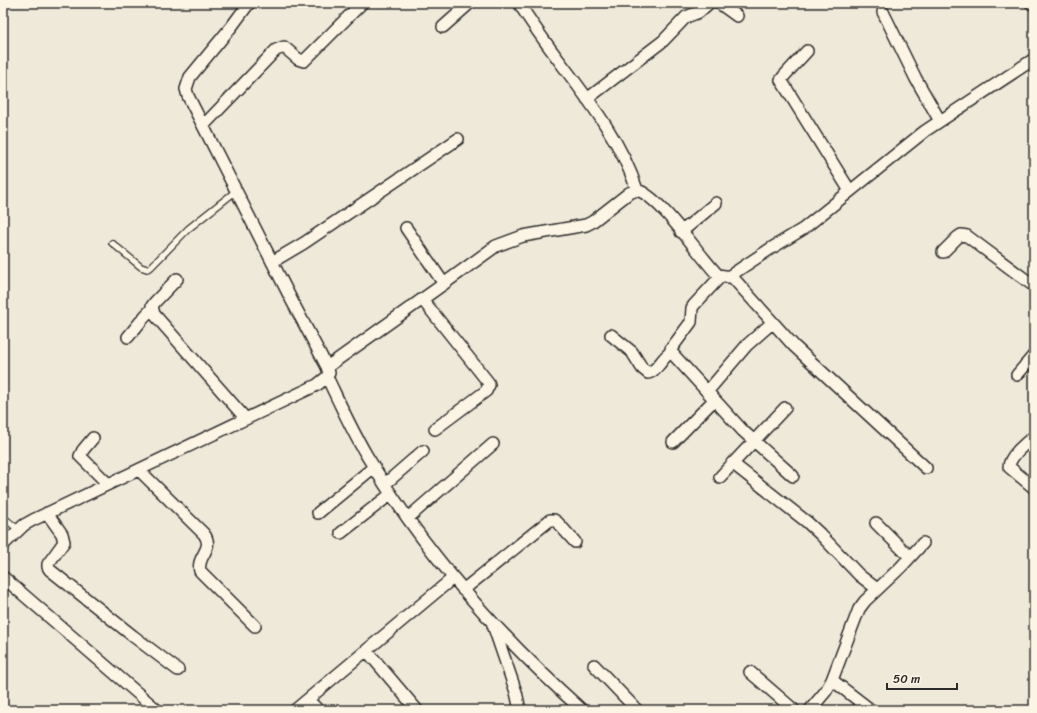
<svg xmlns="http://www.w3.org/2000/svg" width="1037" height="713" font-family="Sriracha,sans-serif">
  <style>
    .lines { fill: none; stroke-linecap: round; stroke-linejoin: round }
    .service-casing { stroke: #2b2b2b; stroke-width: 8 }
    .minor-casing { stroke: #2b2b2b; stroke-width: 14 }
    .service { stroke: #fcf5e5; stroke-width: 5.5 }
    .minor { stroke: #fcf5e5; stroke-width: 11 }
  </style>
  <rect width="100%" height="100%" fill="#efe9da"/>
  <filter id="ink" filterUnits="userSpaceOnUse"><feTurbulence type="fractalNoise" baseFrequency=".025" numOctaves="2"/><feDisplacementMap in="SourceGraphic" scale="8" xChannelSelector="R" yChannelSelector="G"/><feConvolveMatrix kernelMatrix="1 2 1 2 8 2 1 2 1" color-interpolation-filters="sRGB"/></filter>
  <g filter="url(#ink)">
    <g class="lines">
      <defs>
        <path id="service" d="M 112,243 L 141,267 L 147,269 L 151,267 L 188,229 L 236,191
          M 3,517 L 19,530"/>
        <path id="minor" d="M 519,3 C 557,66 614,119 637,190
          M 719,3 L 737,16
          M 1031,3 L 1034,5
          M 883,12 L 916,79 L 940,121
          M 443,27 L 470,3
          M 807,51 L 784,76 L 781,80 L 850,191
          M 587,99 L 663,41 L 686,17 L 699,12 L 709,3
          M 203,126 L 276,50 L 284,47 L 298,59 L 304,61 L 362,3
          M 406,228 L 444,284
          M 681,232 L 716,203
          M 943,252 L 958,237 L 961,235 L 967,236 L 1034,286
          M 272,262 L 304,243 L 458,139
          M 721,276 L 694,305 L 692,308 L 691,322 L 671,349 L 671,352 L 743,431 L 793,476
          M 728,277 L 770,249 L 803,229 L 925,131 L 1034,59
          M 177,279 L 155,302 L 152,306 L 154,314 L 246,419
          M 422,299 L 488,382 L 489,385 L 486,391 L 435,429
          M 611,335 L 632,352 L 642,368 L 648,373 C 658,371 662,357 671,352
          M 128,337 L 146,315 L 152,309
          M 327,367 L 438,288 L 496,246 L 523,236 L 586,225 L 592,222 L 629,193 L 637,190 C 661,197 699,256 718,275 L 731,277 L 734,279 L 794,346 L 926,468
          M 1017,375 L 1034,355
          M 327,377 C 340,404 352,431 367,456 C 424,552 499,636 582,710
          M 707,392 L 747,345 L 772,323
          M 1034,437 C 1026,442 1009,457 1009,467 L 1034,488
          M 93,438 L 83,450 L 80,456 L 108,484
          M 673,442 L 714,400
          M 732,463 L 807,522 L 820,534 L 859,575 L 877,589
          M 139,470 L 204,534 C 215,549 196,556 200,571 L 255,626
          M 720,477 L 785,408
          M 385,484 L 423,451
          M 47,513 L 62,534 L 64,542 L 48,564 L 48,567 L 50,570 L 133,636 L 178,670
          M 318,513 L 374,467
          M 408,518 L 493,444
          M 876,523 L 910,557
          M 341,533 L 391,494
          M 3,545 L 24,525 L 33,520 L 317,385 L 327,377 L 329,373 L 327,367 L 292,301 L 188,96 L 186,89 L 190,77 L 232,26 L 249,3
          M 3,577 L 157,710
          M 463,590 L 550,520 L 554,520 L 557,522 L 575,542
          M 493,625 L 516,692 L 520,710
          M 367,651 L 417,710
          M 594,665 L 637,710
          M 750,672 L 794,710
          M 832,680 L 871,710
          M 308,700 L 318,710
          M 295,710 L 453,578
          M 810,710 L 826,691 L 832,680 L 859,609 L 865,601 L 901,567 L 923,543"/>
      </defs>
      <use href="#service" class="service-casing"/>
      <use href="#minor" class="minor-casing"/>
      <use href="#service" class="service"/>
      <use href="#minor" class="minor"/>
    </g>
  </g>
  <rect width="1037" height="713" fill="none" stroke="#fcf5e5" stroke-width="16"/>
  <rect x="8" y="8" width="1021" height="697" fill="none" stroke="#2b2b2b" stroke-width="1.5" filter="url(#ink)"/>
  <path d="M887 683v6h70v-6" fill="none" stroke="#2b2b2b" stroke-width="2"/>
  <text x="893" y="683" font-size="12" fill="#2b2b2b" stroke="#fcf5e5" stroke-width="3" paint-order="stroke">50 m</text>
</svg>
